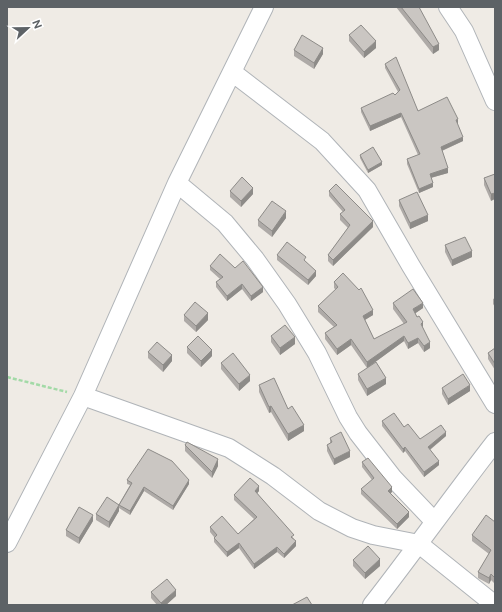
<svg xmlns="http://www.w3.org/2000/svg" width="502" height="612" font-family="Figtree,sans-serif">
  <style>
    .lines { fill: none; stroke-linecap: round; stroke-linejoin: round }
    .minor-casing { stroke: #b0b4b8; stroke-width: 20 }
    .path { stroke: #a3daa7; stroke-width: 2.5; stroke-dasharray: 4 2; stroke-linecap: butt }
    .minor { stroke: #fff; stroke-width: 18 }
    .wall { fill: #aeaaa7 }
    .shaded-wall { fill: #8d8b88 }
    .building { fill: #cac6c2; stroke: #8d8b88 }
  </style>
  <rect width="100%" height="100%" fill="#efebe5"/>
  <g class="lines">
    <defs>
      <path id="minor" d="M 448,7 L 464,31 L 495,101
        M 232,72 L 322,141 L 367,190 L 411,266 L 495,404
        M 177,183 L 225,223 L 255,259 L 287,304 L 317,353 L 348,417 L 358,433 L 393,478 L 434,521
        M 83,396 L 229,448 L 273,476 L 319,511 L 352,528 L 373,535 L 419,544 L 495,605
        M 7,543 L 83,396 L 177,183 L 264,7
        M 372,605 C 414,551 453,496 495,442"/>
    </defs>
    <use href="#minor" class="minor-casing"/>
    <path class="path" d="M 7,377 L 67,392"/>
    <use href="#minor" class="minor"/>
  </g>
  <path class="wall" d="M 396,7 L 420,7 L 420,10 L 439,50 L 433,54 Z
    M 349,35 L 376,48 L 364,58 L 349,41 Z
    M 294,50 L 323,54 L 314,69 L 294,56 Z
    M 385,64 L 418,111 L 458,123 L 457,124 L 463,141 L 442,151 L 448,173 L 431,178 L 433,187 L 419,193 L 407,164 L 407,159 L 418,155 L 401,117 L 370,131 L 361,112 L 361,108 L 395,95 L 398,92 L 385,68 Z
    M 360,155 L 382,165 L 368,173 L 360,158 Z
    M 495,174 L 491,201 L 484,185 L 484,178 Z
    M 230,191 L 253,194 L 241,207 L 230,197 Z
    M 329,191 L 373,227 L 333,266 L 328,261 L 328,255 L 348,228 L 340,220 L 340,214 L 343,212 L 329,196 Z
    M 399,200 L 428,221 L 410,229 L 399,206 Z
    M 286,218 L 272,237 L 258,226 L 258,220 Z
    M 445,245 L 472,257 L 452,266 L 445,252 Z
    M 277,255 L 306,262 L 316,276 L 308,285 L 277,260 Z
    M 210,266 L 263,292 L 251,301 L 242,289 L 227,301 L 216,287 L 216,282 L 220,279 L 210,270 Z
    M 334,282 L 373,315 L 365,320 L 374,339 L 404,324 L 393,309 L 393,303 L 423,308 L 415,313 L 423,328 L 430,348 L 424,352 L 418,343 L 408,349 L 404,341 L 367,368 L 351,345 L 337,355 L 325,339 L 325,333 L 334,327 L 318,312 L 318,306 L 336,290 L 334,288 Z
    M 495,298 L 495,307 L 493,304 L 493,299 Z
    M 184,315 L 208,320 L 196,332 L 184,321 Z
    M 271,336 L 295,344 L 280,355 L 271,342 Z
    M 187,347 L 212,356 L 201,367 L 187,353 Z
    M 495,348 L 495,370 L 488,359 L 488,353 Z
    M 148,352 L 172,361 L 163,372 L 148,358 Z
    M 221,363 L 250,381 L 239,391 L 221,369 Z
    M 358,374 L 386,384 L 367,396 L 358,380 Z
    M 259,385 L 288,409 L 304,431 L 288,441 L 271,412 L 269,413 L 259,392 Z
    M 442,388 L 470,391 L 448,405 L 442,394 Z
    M 382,421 L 404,427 L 420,439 L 446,436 L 430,450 L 439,465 L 424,477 L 405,451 L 403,453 L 382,426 Z
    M 330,438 L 350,457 L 334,465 L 327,451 L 327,445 L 330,443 Z
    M 185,445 L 218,466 L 212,478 L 185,451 Z
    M 362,462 L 392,492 L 390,493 L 409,517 L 397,529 L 361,494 L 361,489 L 372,480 L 362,467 Z
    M 127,480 L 189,484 L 173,510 L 144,491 L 130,515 L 119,508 L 119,511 L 109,528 L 96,520 L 96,514 L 119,504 L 130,485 L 127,484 Z
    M 259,491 L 257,493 L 294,539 L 296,546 L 284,558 L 277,552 L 254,569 L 239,548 L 227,557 L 214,542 L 214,537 L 210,532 L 210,527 L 238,534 L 254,519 L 234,500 L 234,495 Z
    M 93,521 L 79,544 L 66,536 L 66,530 Z
    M 495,522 L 495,584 L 491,580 L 489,584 L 478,578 L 478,572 L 489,554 L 472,541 L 472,535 Z
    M 353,560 L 380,566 L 365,579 L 353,566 Z
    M 151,592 L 176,596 L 166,605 L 157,605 L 151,598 Z"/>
  <path class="shaded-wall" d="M 376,41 L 376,48 L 364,58 L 364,52 Z
    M 439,44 L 439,50 L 433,54 L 433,47 Z
    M 323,48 L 323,54 L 314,69 L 314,63 Z
    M 401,113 L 401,117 L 370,131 L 370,126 Z
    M 458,119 L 458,123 L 456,124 L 456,120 Z
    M 463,137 L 463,141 L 441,151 L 441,147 Z
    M 382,162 L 382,165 L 368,173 L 368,170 Z
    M 448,168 L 448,173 L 430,178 L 430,174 Z
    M 433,183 L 433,187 L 419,193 L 419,189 Z
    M 253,188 L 253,194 L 241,207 L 241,201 Z
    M 495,193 L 495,199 L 491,201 L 491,194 Z
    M 286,211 L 286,218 L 272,237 L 272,231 Z
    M 428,215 L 428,221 L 410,229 L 410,223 Z
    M 373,221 L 373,227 L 333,266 L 333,260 Z
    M 472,251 L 472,257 L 452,266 L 452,260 Z
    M 316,271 L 316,276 L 308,285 L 308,280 Z
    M 242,284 L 242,289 L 227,301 L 227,296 Z
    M 263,287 L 263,292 L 251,301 L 251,296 Z
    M 423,303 L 423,308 L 413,315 L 413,309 Z
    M 373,310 L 373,315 L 363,321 L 363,316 Z
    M 208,313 L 208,320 L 196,332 L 196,326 Z
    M 423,322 L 423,328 L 421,324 Z
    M 404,336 L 404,341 L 367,368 L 367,362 Z
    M 295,337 L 295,344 L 280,355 L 280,348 Z
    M 418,338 L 418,343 L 408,349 L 408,343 Z
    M 351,339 L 351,345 L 337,355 L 337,349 Z
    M 430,342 L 430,348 L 424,352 L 424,346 Z
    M 212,350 L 212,356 L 201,367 L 201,361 Z
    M 172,355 L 172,361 L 163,372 L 163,365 Z
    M 250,375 L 250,381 L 239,391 L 239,384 Z
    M 386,378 L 386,384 L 367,396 L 367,389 Z
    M 470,385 L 470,391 L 448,405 L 448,399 Z
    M 271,406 L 271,412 L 269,413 L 269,407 Z
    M 304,425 L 304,431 L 288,441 L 288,434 Z
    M 446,432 L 446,436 L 428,451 L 428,447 Z
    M 405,447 L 405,451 L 403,453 L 403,449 Z
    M 350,451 L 350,457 L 334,465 L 334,459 Z
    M 218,459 L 218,466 L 212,478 L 212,472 Z
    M 439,461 L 439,465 L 424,477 L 424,472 Z
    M 189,480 L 189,484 L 173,510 L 173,506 Z
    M 259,486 L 259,491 L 255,496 L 255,491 Z
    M 144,487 L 144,491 L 130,515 L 130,511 Z
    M 392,487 L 392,492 L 388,496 L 388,491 Z
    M 119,505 L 119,511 L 109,528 L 109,522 Z
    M 409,512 L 409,517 L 397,529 L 397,524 Z
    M 93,515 L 93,521 L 79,544 L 79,538 Z
    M 296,541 L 296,546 L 284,558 L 284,554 Z
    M 239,543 L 239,548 L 227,557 L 227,552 Z
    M 277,547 L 277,552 L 254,569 L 254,564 Z
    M 380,559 L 380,566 L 365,579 L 365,573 Z
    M 491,574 L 491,580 L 489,584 L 489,578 Z
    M 176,590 L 176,596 L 166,605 L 161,605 L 161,603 Z"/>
  <path class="building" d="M 401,7 L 419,7 L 439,44 L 433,47 Z
    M 361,25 L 376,41 L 364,52 L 349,35 Z
    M 302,35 L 323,48 L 314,63 L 294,50 Z
    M 396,57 L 418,111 L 447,97 L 458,119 L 456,120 L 463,137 L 441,147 L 448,168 L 430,174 L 433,183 L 419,189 L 407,159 L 420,154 L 401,113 L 370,126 L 361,108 L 393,93 L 395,95 L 400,90 L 385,64 Z
    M 373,147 L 382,162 L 368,170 L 360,155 Z
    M 495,174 L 495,193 L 491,194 L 484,178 Z
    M 242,177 L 253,188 L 241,201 L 230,191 Z
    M 336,184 L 373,221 L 333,260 L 328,255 L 350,225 L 340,214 L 345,210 L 329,191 Z
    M 417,192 L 428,215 L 410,223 L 399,200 Z
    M 272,201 L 286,211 L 272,231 L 258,220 Z
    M 465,237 L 472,251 L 452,260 L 445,245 Z
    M 287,242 L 306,257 L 304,260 L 316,271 L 308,280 L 277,255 Z
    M 220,254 L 235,268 L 243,261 L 263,287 L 251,296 L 242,284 L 227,296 L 216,282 L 223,277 L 210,266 Z
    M 343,273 L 359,290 L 361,288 L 373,310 L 363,316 L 374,339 L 407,322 L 393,303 L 413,289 L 423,303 L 413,309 L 417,317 L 419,316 L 423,322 L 421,324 L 430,342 L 424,346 L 418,338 L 408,343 L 404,336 L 367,362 L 351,339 L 337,349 L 325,333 L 337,325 L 318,306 L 338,287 L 334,282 Z
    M 195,302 L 208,313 L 196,326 L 184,315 Z
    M 285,325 L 295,337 L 280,348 L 271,336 Z
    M 198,336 L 212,350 L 201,361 L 187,347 Z
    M 157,342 L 172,355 L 163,365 L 148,352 Z
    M 495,348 L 495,364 L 488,353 Z
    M 233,353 L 250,375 L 239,384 L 221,363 Z
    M 376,362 L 386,378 L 367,389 L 358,374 Z
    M 463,374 L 470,385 L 448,399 L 442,388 Z
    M 274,378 L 288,409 L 292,406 L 304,425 L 288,434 L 271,406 L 269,407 L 259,385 Z
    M 394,413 L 404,427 L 408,424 L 420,439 L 441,425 L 446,432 L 428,447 L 439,461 L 424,472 L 405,447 L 403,449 L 382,421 Z
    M 341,432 L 350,451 L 334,459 L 327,445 L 332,442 L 330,438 Z
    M 187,442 L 218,459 L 212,472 L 185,445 Z
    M 148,449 L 172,461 L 189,480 L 173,506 L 144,487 L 130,511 L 119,505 L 132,483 L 127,480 Z
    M 368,458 L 392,487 L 388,491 L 409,512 L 397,524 L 361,489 L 374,478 L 362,462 Z
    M 250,478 L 259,486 L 255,491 L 294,535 L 291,537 L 296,541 L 284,554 L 277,547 L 254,564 L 239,543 L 227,552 L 214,538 L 217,535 L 210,527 L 222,516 L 238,534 L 257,517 L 234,495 Z
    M 107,497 L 119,505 L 109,522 L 96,514 Z
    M 79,507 L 93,515 L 79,538 L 66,530 Z
    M 486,515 L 495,522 L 495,578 L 491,574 L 489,578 L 478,572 L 491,550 L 472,535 Z
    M 368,546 L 380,559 L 365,573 L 353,560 Z
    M 167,579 L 176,590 L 161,603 L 151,592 Z
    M 307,597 L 312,605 L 292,605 Z"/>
  <rect width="502" height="612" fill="none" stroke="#5d6266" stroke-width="16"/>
  <g transform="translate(28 28) rotate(68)" stroke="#ffffff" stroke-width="3" paint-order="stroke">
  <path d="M0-3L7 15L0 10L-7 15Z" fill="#5d6266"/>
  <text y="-6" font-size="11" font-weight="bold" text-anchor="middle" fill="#5d6266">N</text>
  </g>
</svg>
